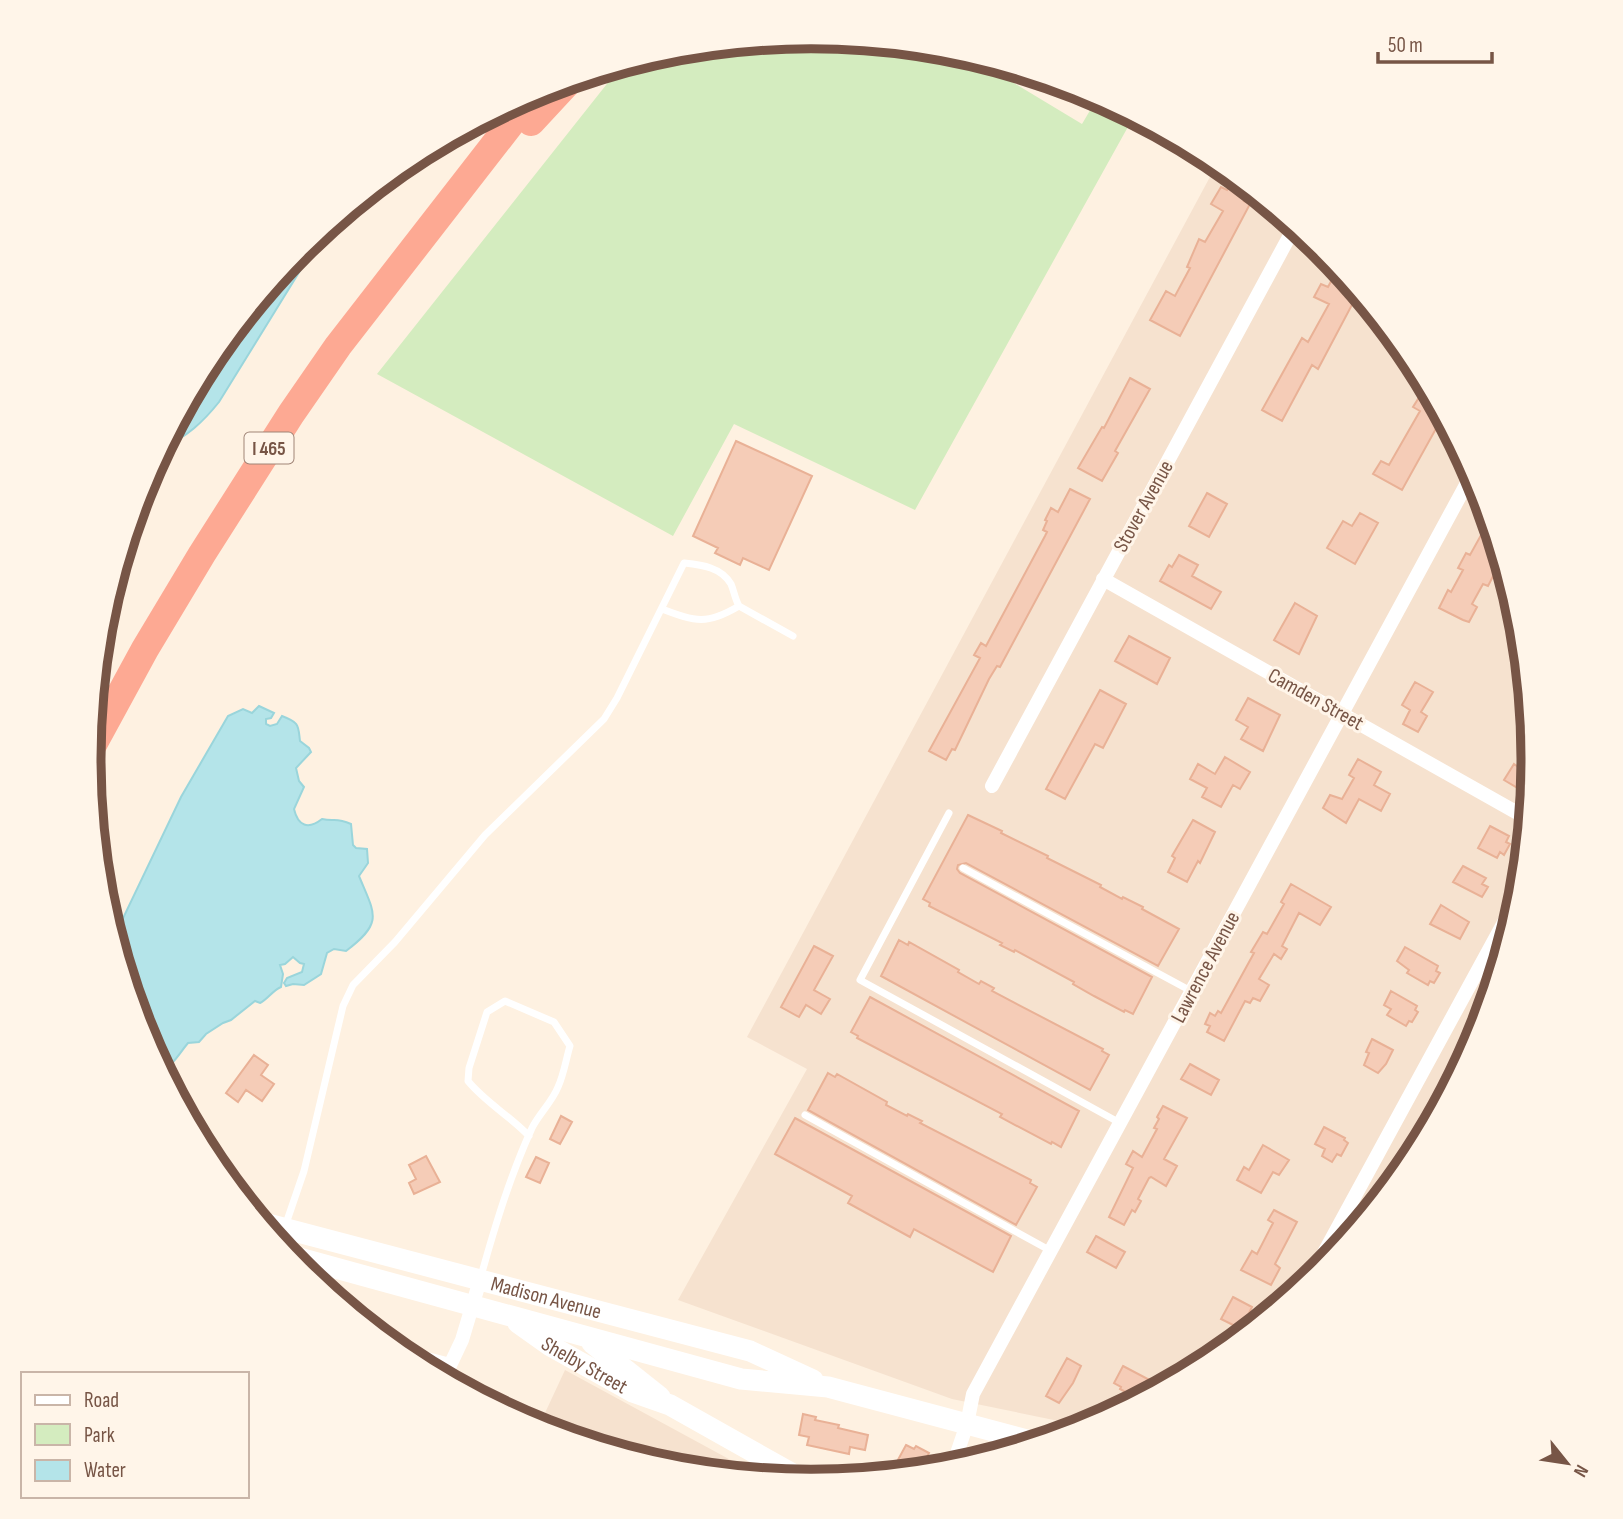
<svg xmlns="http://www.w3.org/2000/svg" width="1623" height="1519" font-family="'Sofia Sans Condensed',sans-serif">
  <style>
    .residential { fill: #f6e2cf }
    .green { fill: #d4ecbf }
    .water { fill: #b4e4e9; stroke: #9ad5db; stroke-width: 2 }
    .building { fill: #f5ccb7; stroke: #e9b196; stroke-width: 2 }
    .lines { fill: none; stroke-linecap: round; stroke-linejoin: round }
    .service { stroke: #fff; stroke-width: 7 }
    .minor { stroke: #fff; stroke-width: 14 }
    .secondary { stroke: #fff; stroke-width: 21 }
    .motorway { stroke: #fda993; stroke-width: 28 }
    .labels { text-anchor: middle; stroke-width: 6; stroke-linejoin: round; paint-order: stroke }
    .shield { fill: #fff5e9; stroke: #a08577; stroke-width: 2 }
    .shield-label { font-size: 19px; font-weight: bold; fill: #775546 }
    .street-label { font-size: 21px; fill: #775546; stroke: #fff5e9 }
    .rim { fill: none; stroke: #775546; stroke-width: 9 }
  </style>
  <rect width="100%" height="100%" fill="#fef1e1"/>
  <path class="residential" d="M 1218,162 L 1323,249 L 1413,358 L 1479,483 L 1520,619 L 1534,760 L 1520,901 L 1479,1036 L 1412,1161 L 1322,1271 L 1213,1361 L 1088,1427 L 952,1399 L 678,1300 L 807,1069 L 747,1037 Z
    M 565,1370 L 762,1477 L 670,1468 L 538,1428 Z"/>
  <path class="green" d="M 811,37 L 953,51 L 969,56 L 1082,124 L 1098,97 L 1134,116 L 915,510 L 734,424 L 673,536 L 377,374 L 610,80 L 634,62 L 671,51 Z"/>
  <path class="water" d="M 327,227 L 219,402 C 203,422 187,437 163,447 L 183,410 L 207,380 L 247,314 L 301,248 Z
    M 259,706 L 274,713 L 271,718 L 266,719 L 266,724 L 270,726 L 277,724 L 282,716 C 300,723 298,725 300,741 L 309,748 L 311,752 L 296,768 L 299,781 L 304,787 L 294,809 C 298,826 308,830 322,819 C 335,822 335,817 351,824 L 353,845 L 356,848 L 367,849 L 368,863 L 359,876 C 375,915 384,922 346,951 L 334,949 L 327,953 L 321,974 L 304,985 L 293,984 L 286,986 L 284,983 L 287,978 L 302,972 L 304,964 L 300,963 L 293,957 L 285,964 L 280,965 L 283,974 L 281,987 C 272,991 268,999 260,1003 L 255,1001 L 231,1020 L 223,1023 L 206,1034 L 199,1042 L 188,1043 C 178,1055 176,1061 163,1072 L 144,1036 L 114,937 L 181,797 L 228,716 L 243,709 L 252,713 Z"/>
  <path class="building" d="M 1234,176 L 1251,189 L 1244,201 L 1250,204 L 1180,336 L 1150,320 L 1166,291 L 1175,296 L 1190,268 L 1187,267 L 1199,239 L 1205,242 L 1223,211 L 1211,204 L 1221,187 L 1227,190 Z
    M 1340,269 L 1352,285 L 1346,297 L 1354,301 L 1318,369 L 1312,365 L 1282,421 L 1262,410 L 1302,338 L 1308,342 L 1329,304 L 1314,297 L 1321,284 L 1328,287 L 1336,272 L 1338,273 Z
    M 1130,378 L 1150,389 L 1115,451 L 1118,453 L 1102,481 L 1078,468 L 1102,427 L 1104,428 Z
    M 1423,391 L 1433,397 L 1443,416 L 1402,490 L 1373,474 L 1381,461 L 1389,465 L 1420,411 L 1413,407 Z
    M 736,441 L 812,476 L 769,570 L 743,558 L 740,565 L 715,553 L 718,548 L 693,536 Z
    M 1070,489 L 1090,499 L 1000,667 L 997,666 L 989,679 L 955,750 L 952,749 L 946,760 L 929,751 L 980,658 L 974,655 L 981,643 L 986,646 L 1045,536 L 1047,532 L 1043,530 L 1047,521 L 1045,520 L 1051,508 L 1058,512 Z
    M 1207,493 L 1227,504 L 1209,537 L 1189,526 Z
    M 1360,513 L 1378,523 L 1355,564 L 1327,548 L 1343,521 L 1352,526 Z
    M 1490,519 L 1502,559 L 1488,586 L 1483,584 L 1472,604 L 1477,607 L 1469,622 L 1463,620 L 1439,608 L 1448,590 L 1451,592 L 1463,570 L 1458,568 L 1466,553 L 1470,555 Z
    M 1179,555 L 1198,565 L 1192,576 L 1221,592 L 1211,609 L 1160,581 L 1169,565 L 1172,567 Z
    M 1295,603 L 1317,616 L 1299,654 L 1274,640 Z
    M 1129,636 L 1170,658 L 1157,684 L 1115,661 Z
    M 1415,682 L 1433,692 L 1421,712 L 1427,716 L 1418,732 L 1403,724 L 1410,710 L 1402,705 Z
    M 1100,690 L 1126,704 L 1103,748 L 1095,744 L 1065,799 L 1046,789 Z
    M 1248,698 L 1280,715 L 1263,751 L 1241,739 L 1248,727 L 1236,720 Z
    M 1225,757 L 1250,772 L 1240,789 L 1233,785 L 1221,807 L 1202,797 L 1207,788 L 1190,779 L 1198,764 L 1215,774 Z
    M 1358,759 L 1381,772 L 1374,785 L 1390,794 L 1381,811 L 1359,799 L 1346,823 L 1323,808 L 1330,795 L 1342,799 L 1354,778 L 1349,775 Z
    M 1514,764 L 1521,769 L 1524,764 L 1533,769 L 1531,796 L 1504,780 Z
    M 968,815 L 1002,831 L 1001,833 L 1048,856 L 1047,858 L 1101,885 L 1100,887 L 1122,899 L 1123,897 L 1143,907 L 1142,909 L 1179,929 L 1158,966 L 966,863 L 958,865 L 957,869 L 960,873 L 1152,977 L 1133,1014 L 1125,1010 L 1124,1012 L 1094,996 L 1073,984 L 1074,982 L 1015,950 L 1014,952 L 1000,945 L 1002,943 L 929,906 L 930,903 L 923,899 Z
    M 1193,820 L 1215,832 L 1200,863 L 1198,861 L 1187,882 L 1168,872 L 1175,858 L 1172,856 Z
    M 1490,826 L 1509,836 L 1506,842 L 1510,844 L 1504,855 L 1500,852 L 1497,858 L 1478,848 Z
    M 1463,866 L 1486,878 L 1482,884 L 1488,887 L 1482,897 L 1453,882 Z
    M 1291,884 L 1331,907 L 1320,925 L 1299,913 L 1282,946 L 1287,949 L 1281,959 L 1274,954 L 1259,979 L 1269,985 L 1260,1001 L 1253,998 L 1250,1003 L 1245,1001 L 1224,1041 L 1207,1032 L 1210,1026 L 1205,1024 L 1210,1013 L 1215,1016 L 1218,1011 L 1221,1013 L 1254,953 L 1251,952 L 1263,932 L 1267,934 L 1284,904 L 1281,902 Z
    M 1441,905 L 1469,922 L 1460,939 L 1430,924 Z
    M 899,940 L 908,945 L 909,942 L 959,970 L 958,972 L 979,984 L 981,981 L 994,988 L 992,991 L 1103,1049 L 1102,1051 L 1109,1055 L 1090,1090 L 881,976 Z
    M 814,946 L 833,956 L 814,990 L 830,999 L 821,1014 L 806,1005 L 799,1017 L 781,1007 Z
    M 1405,947 L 1438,966 L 1436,971 L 1440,973 L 1434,983 L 1430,981 L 1428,985 L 1407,973 L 1409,970 L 1397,961 Z
    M 1391,991 L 1417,1006 L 1415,1010 L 1418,1012 L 1412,1022 L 1409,1021 L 1406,1026 L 1387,1015 L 1391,1009 L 1384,1005 Z
    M 870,997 L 1079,1111 L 1061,1147 L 1052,1142 L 1051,1144 L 1000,1117 L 1002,1114 L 857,1038 L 858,1036 L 851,1032 Z
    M 1372,1039 L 1393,1050 L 1386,1064 L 1378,1073 L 1364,1065 L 1369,1053 L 1366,1052 Z
    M 254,1055 L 268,1065 L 261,1075 L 274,1084 L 262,1101 L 246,1090 L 238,1102 L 226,1093 Z
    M 1190,1064 L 1219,1080 L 1211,1095 L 1181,1079 Z
    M 828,1073 L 835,1077 L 837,1074 L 887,1102 L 886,1105 L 907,1116 L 908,1114 L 922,1121 L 920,1123 L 1031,1180 L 1030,1183 L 1037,1187 L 1016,1225 L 808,1110 Z
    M 1163,1106 L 1187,1118 L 1164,1159 L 1177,1166 L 1166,1186 L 1151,1177 L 1149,1178 L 1138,1199 L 1141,1201 L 1135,1212 L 1132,1210 L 1124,1225 L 1109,1217 L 1133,1168 L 1126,1164 L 1133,1151 L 1142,1157 L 1157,1129 L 1154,1128 L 1159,1119 L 1157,1117 Z
    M 561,1116 L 572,1122 L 560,1144 L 550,1139 Z
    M 795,1118 L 1011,1236 L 993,1272 L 914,1229 L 910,1237 L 848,1203 L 852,1196 L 775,1154 Z
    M 1324,1127 L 1345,1138 L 1344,1140 L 1348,1143 L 1341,1156 L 1337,1154 L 1332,1162 L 1322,1156 L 1325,1149 L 1315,1144 Z
    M 1263,1145 L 1289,1160 L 1279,1175 L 1273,1172 L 1261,1193 L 1237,1180 L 1244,1167 L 1249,1170 Z
    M 426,1156 L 440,1182 L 414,1194 L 409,1183 L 416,1179 L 409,1165 Z
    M 536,1157 L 549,1163 L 540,1183 L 526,1177 Z
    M 1274,1210 L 1297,1222 L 1275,1264 L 1280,1268 L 1271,1285 L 1241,1270 L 1252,1251 L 1257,1254 L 1273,1223 L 1268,1220 Z
    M 1096,1236 L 1125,1252 L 1116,1268 L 1087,1252 Z
    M 1233,1297 L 1252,1307 L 1249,1313 L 1253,1315 L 1247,1325 L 1244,1324 L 1241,1329 L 1221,1319 Z
    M 1067,1358 L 1081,1366 L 1073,1383 L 1059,1403 L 1046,1396 Z
    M 1123,1366 L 1163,1387 L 1140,1400 L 1120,1389 L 1121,1387 L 1114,1383 Z
    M 803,1414 L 816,1417 L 815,1420 L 839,1425 L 838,1428 L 868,1435 L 865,1450 L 850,1447 L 849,1454 L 807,1445 L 809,1437 L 799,1435 Z
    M 906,1445 L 914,1449 L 916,1446 L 929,1453 L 919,1472 L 902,1473 L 893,1469 Z"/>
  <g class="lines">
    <path class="service" d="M 662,609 C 696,622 707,625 739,606
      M 949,813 L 860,980 L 1120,1123
      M 963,868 L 1191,991
      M 805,1115 L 1051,1251
      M 279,1244 L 304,1171 L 343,1006 L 353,985 L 395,942 L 485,835 L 604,719 L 617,698 L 684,563 C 702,565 721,567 731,584 C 734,591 735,599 739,606 L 793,636
      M 481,1276 C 495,1226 510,1176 532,1128 C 539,1114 552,1102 558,1087 C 564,1074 566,1059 570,1046 L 554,1022 L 505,1001 L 487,1012 L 469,1068 L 468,1081 C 485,1102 510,1116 529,1136
      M 1003,1453 L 1008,1439"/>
    <path class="minor" d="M 1103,579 L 1528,819
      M 992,786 L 1295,226
      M 1307,1284 L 1521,891
      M 400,1352 L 450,1365
      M 444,1378 L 462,1340 L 480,1280
      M 952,1468 L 967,1424 L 973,1394 L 1473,472"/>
    <g class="secondary">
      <path id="s1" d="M 260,1222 L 750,1351 L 813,1380"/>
      <path d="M 288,1255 L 741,1379 L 828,1387 L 1038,1443"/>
      <path id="s2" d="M 518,1323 L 549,1345 L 633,1392 L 670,1405 L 807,1482"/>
      <path d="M 592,1343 L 660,1397"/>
    </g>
    <path class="motorway" d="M 531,122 L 569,81
      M 90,750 L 145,649 L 202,554 L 291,414 L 338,346 L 536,91"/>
  </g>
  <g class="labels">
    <rect class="shield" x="244.5" y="432.5" width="49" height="31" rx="5"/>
    <g class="shield-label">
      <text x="269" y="455">I 465</text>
    </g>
    <g class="street-label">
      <text transform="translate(1143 506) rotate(-61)" y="7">Stover Avenue</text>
      <text transform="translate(1316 699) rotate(29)" y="7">Camden Street</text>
      <text transform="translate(1205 967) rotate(-62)" y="7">Lawrence Avenue</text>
      <text dy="7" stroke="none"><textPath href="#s1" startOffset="296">Madison Avenue</textPath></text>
      <text dy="7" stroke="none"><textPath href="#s2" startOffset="79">Shelby Street</textPath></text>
    </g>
  </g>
  <path d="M0 0H1623V1519H0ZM101 759a710 710 0 1 1 1420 0a710 710 0 1 1-1420 0Z" fill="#fff5e9" fill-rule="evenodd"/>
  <path class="rim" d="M101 759a710 710 0 1 1 1420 0a710 710 0 1 1-1420 0Z"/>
  <rect x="21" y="1372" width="228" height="126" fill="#fff5e9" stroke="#c9b5a8" stroke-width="2"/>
  <rect x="35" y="1395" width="35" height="10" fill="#ffffff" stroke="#c9b5a8" stroke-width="2"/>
  <text x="84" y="1407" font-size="21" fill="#775546">Road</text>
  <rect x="35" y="1424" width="35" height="21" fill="#d4ecbf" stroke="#c9b5a8" stroke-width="2"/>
  <text x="84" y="1442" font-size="21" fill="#775546">Park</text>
  <rect x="35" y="1460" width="35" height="21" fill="#b4e4e9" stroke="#c9b5a8" stroke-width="2"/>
  <text x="84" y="1477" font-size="21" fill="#775546">Water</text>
  <g transform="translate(1567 1463) rotate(120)" stroke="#fff5e9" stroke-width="5" paint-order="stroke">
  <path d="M0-5L12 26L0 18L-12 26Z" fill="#775546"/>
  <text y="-10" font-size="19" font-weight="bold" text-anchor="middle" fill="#775546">N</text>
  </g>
  <path d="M1378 52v10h114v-10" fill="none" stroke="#775546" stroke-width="3.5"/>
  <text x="1388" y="52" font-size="21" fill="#775546" stroke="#fff5e9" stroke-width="5" paint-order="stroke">50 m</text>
</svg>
